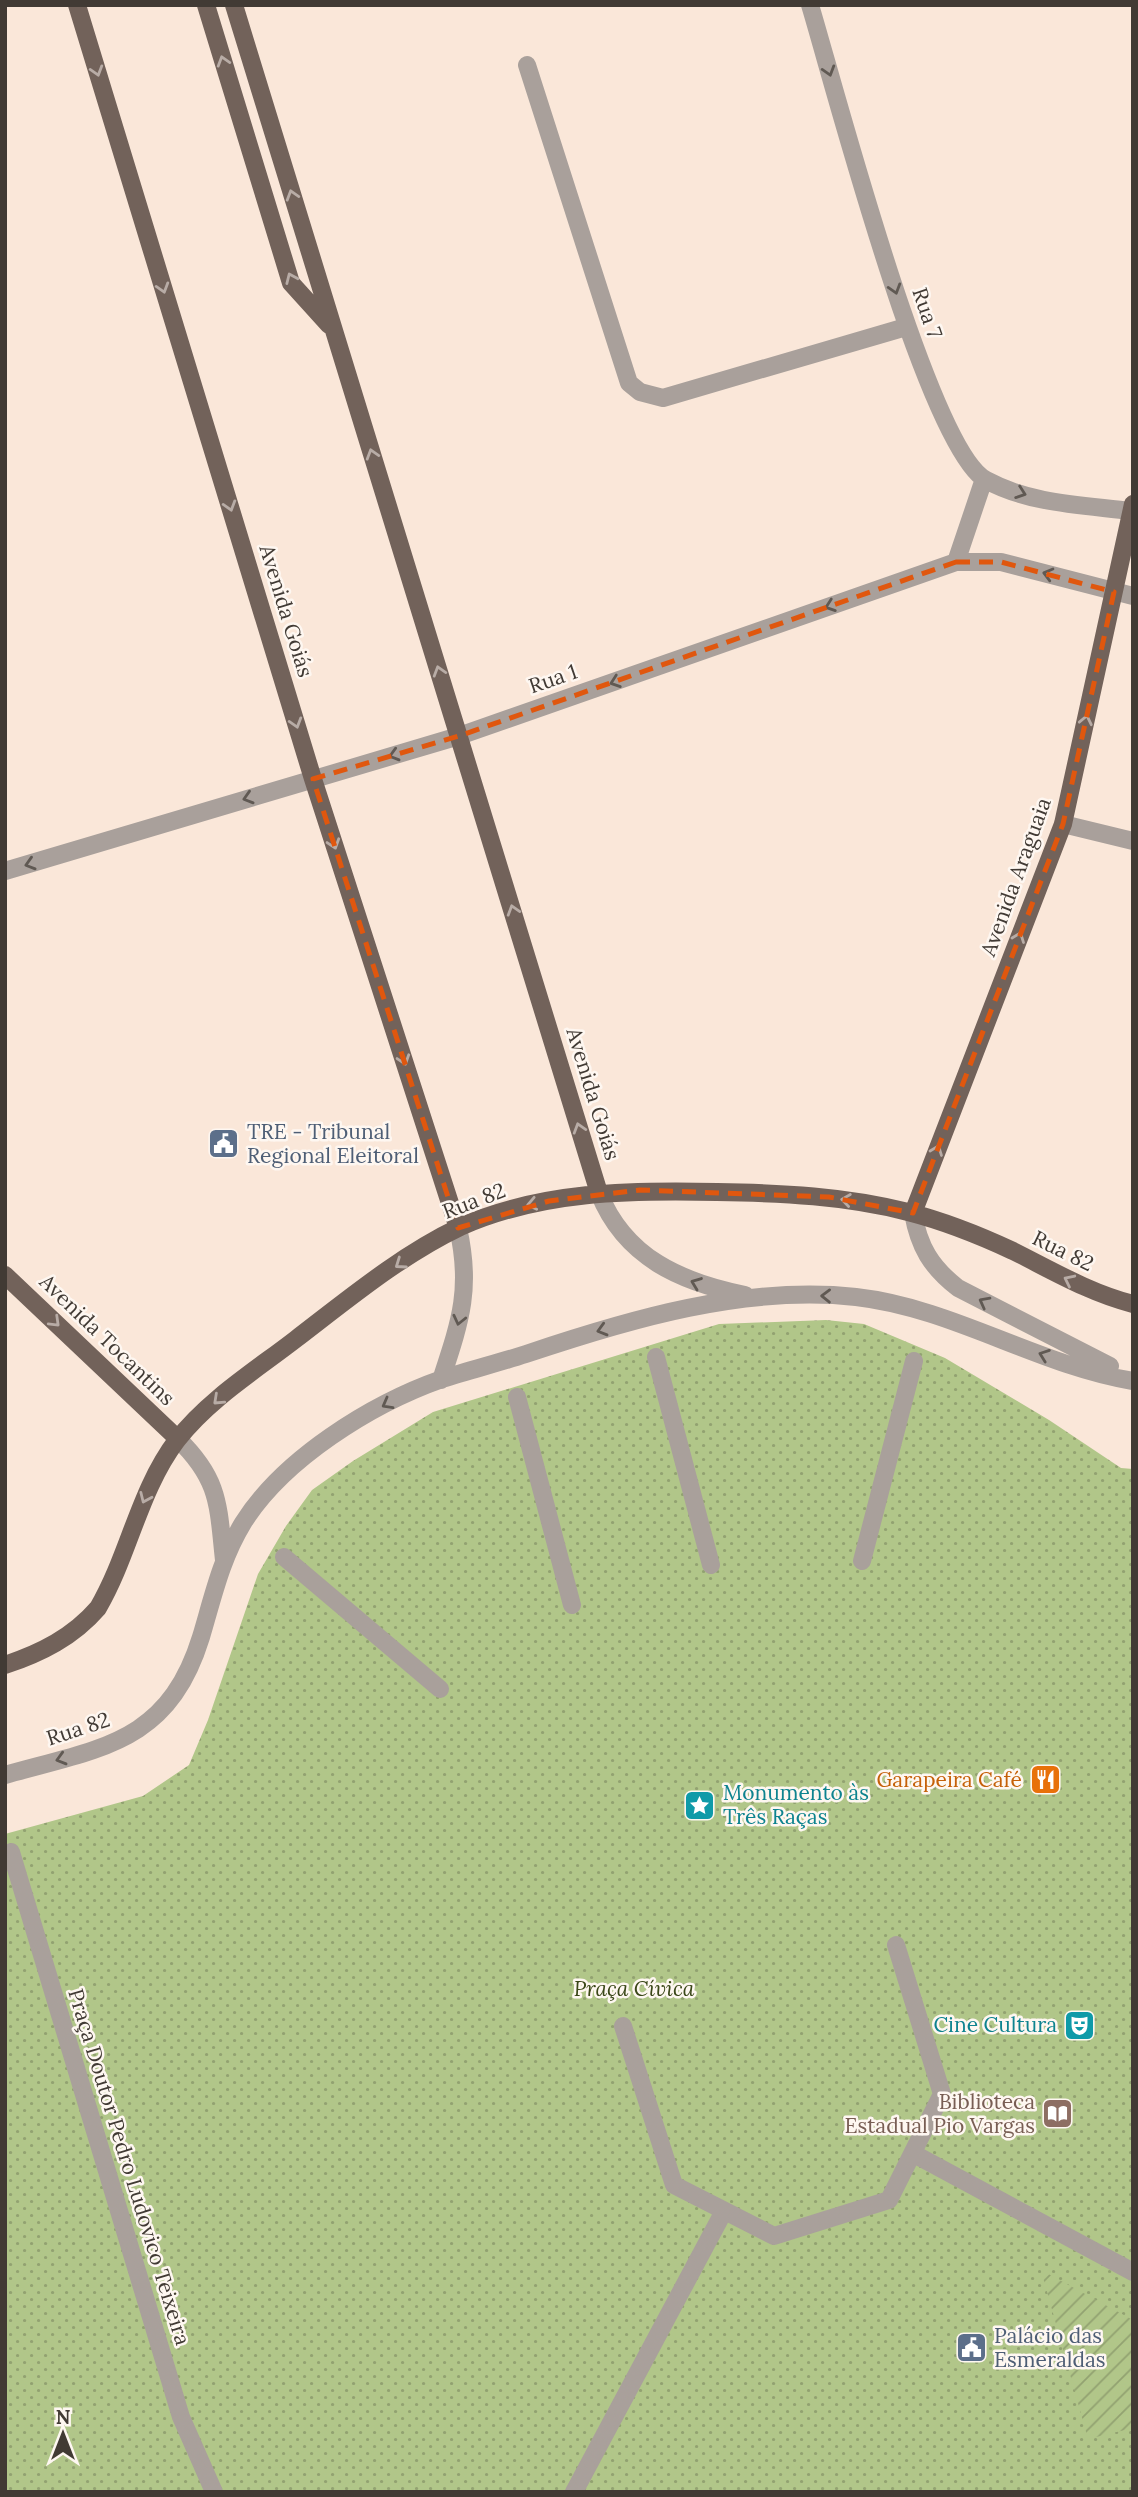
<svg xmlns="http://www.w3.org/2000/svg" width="1138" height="2497" font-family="Lora,serif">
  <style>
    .grass { fill: url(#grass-dots) }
    .garden { fill: url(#garden-furrows) }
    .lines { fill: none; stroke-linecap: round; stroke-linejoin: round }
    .minor { stroke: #a9a09b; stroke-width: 18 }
    .major { stroke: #72625a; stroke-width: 18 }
    .oneway { stroke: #b8aca6 }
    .oneway2 { stroke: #605953 }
    .marked { fill: none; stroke: #e0570e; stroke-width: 5; stroke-dasharray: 14 9; stroke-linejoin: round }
    .labels { text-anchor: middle; stroke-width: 5; stroke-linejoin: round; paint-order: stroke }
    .street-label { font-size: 21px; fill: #413a34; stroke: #fef7f1 }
    .service-label { font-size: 21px; fill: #4e5e75; stroke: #fef7f1; text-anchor: start }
    .food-label { font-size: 21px; fill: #c56008; stroke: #fef7f1; text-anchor: end }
    .culture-label { font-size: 21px; fill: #0d838f; stroke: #fef7f1; text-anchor: start }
    .park-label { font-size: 21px; font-style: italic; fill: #3a4718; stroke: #fef7f1 }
    .education-label { font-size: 21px; fill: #785e54; stroke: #fef7f1; text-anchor: end }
  </style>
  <defs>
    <pattern id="grass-dots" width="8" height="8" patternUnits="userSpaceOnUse" patternTransform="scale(1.75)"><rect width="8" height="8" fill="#b1c689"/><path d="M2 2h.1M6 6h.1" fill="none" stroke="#92a271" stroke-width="1.8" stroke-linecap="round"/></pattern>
    <pattern id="garden-furrows" width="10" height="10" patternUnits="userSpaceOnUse" patternTransform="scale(1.75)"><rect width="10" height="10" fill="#b1c689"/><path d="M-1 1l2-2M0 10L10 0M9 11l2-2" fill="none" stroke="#92a271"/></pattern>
  </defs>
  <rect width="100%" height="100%" fill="#fae7d9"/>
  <path class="grass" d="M 826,1320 L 864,1324 L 945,1358 L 1049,1420 L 1121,1468 L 1133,1469 L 1133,2492 L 5,2492 L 5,1834 L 143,1796 L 189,1765 L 208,1720 L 258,1574 L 286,1526 L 312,1490 L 353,1461 L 433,1412 L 719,1324 Z"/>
  <path class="garden" d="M 1041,2270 L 1133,2320 L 1133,2428 L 1088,2439 Z"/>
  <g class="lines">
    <path class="minor" d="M 810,5 C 834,84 928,448 986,480 C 1030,504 1083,505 1131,511
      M 527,65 L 629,383 L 640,392 L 663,398 L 906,327
      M 956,562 L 984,479
      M 1063,824 L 1133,841
      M 5,871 L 459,736 L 956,562 L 1001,562 L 1133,596
      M 599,1193 C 625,1258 681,1282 745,1295
      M 913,1213 C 919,1247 931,1267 958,1288 L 1110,1366
      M 656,1357 L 711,1565
      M 441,1380 C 460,1322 472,1289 458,1228
      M 517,1397 L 572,1605
      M 178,1439 C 220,1480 218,1505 224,1560
      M 284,1557 L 440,1689
      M 862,1561 L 914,1361
      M 5,1775 C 100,1748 168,1744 201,1637 C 213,1597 221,1559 243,1523 C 283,1459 371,1404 442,1379 C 470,1370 498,1363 526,1354 C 630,1319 745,1285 856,1297 C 953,1308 1037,1365 1133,1381
      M 11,1852 L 181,2417 L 214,2492
      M 623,2026 L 674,2185 L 774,2236 L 889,2200 L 942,2094 L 896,1945
      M 914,2154 L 1133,2272
      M 574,2492 L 724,2211"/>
    <path class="major" d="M 77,5 L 313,779 L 458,1228
      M 206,5 L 291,283 L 329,325
      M 234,5 L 599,1193
      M 913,1213 L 1063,824 L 1133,504
      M 5,1275 L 178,1439
      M 5,1665 C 41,1653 73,1637 98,1608 C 129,1555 139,1490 177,1440 C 209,1399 256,1370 296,1339 C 347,1300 401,1255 460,1227 C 541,1191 630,1190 717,1192 C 782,1193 846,1196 908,1212 C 943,1221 981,1236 1013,1251 C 1053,1271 1090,1293 1133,1304"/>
  </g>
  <defs><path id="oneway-chevron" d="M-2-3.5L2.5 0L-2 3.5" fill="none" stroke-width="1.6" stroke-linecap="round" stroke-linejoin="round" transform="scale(1.75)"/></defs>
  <g class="oneway">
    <use href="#oneway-chevron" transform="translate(223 61) rotate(-107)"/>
    <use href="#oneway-chevron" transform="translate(97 71) rotate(73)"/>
    <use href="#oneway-chevron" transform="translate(292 195) rotate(-107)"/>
    <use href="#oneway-chevron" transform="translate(291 278) rotate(-114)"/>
    <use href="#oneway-chevron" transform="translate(163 288) rotate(73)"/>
    <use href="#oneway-chevron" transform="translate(372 454) rotate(-107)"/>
    <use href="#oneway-chevron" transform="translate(230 506) rotate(73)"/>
    <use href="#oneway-chevron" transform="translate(439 671) rotate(-107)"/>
    <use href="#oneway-chevron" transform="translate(1086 720) rotate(-78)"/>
    <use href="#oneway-chevron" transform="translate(296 723) rotate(73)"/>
    <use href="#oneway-chevron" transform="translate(334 844) rotate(72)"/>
    <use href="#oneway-chevron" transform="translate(513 910) rotate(-107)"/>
    <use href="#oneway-chevron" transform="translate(1019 937) rotate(-69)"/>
    <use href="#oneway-chevron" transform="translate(404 1060) rotate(72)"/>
    <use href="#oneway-chevron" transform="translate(579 1128) rotate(-107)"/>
    <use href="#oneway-chevron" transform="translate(937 1150) rotate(-69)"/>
    <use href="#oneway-chevron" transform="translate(846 1200) rotate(-172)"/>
    <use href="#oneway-chevron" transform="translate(532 1204) rotate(168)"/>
    <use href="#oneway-chevron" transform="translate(400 1264) rotate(145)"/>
    <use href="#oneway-chevron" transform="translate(1069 1280) rotate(-154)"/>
    <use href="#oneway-chevron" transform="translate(55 1322) rotate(44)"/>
    <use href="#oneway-chevron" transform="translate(218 1400) rotate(137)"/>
    <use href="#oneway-chevron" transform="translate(145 1498) rotate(114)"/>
  </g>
  <g class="oneway2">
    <use href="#oneway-chevron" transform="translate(829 71) rotate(73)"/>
    <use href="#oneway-chevron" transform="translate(895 289) rotate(73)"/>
    <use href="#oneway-chevron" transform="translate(1021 493) rotate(19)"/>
    <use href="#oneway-chevron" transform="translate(1048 574) rotate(-165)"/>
    <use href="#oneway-chevron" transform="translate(830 606) rotate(161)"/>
    <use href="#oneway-chevron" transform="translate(615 682) rotate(161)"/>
    <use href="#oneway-chevron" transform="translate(394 755) rotate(164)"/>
    <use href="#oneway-chevron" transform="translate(248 798) rotate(163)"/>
    <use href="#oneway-chevron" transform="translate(30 864) rotate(163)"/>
    <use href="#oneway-chevron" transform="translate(696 1283) rotate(-159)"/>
    <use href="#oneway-chevron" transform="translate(826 1296) rotate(-179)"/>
    <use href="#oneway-chevron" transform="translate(984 1302) rotate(-152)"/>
    <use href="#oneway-chevron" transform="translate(459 1320) rotate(103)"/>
    <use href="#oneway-chevron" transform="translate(602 1330) rotate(164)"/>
    <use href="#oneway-chevron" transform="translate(1044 1355) rotate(-160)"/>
    <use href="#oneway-chevron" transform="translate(387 1404) rotate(151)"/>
    <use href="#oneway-chevron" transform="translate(61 1759) rotate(164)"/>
  </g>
  <path class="marked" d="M 956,562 L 1001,562 L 1114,592 L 1063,824 L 913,1213 L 829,1197 L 640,1190 L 549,1201 L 458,1228 L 313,779 L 459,736 Z"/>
  <defs>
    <symbol id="civic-square" viewBox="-11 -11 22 22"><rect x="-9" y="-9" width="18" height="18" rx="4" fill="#5c6f8a" stroke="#fef7f1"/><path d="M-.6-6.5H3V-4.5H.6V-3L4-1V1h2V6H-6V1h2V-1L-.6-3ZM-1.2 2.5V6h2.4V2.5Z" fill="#fff"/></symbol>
    <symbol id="restaurant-square" viewBox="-11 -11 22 22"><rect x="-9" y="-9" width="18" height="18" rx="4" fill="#e8710a" stroke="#fef7f1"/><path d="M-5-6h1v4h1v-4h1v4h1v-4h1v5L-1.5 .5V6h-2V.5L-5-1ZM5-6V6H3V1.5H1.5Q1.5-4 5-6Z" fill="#fff"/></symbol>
    <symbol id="sight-square" viewBox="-11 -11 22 22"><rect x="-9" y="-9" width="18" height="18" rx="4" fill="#0f9aa8" stroke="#fef7f1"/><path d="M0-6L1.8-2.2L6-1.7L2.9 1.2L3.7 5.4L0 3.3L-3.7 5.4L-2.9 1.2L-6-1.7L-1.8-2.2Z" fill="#fff"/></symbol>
    <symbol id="theatre-square" viewBox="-11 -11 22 22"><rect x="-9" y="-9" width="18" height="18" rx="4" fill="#0f9aa8" stroke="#fef7f1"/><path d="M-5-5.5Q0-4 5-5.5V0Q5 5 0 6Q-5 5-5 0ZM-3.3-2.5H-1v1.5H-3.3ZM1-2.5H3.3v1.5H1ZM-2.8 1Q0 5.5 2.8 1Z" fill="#fff"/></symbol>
    <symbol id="library-square" viewBox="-11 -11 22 22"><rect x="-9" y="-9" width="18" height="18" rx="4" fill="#8d6e63" stroke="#fef7f1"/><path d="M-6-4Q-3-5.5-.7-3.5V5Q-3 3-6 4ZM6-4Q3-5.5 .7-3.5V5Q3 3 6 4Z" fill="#fff"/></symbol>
  </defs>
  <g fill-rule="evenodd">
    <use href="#civic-square" x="206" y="1126" width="35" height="35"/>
    <use href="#restaurant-square" x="1028" y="1762" width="35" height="35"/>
    <use href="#sight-square" x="682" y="1788" width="35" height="35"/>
    <use href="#theatre-square" x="1062" y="2008" width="35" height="35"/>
    <use href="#library-square" x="1040" y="2096" width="35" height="35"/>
    <use href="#civic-square" x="954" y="2330" width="35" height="35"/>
  </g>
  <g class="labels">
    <g class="street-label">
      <text transform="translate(927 313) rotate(71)" y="7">Rua 7</text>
      <text transform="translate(286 611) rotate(73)" y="7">Avenida Goiás</text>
      <text transform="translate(553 679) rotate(-19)" y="7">Rua 1</text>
      <text transform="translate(1016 877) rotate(-70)" y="7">Avenida Araguaia</text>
      <text transform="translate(593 1094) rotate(73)" y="7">Avenida Goiás</text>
      <text transform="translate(474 1201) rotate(-21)" y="7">Rua 82</text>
      <text transform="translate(1063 1251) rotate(26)" y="7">Rua 82</text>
      <text transform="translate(107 1340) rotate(44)" y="7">Avenida Tocantins</text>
      <text transform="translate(78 1729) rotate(-18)" y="7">Rua 82</text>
      <text transform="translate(129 2167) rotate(73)" y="7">Praça Doutor Pedro Ludovico Teixeira</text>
    </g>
    <g class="service-label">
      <text x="247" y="1139">TRE - Tribunal<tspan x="247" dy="24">Regional Eleitoral</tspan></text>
      <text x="994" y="2343">Palácio das<tspan x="994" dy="24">Esmeraldas</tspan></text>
    </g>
    <g class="food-label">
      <text x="1022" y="1787">Garapeira Café</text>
    </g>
    <g class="culture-label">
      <text x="723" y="1800">Monumento às<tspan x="723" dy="24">Três Raças</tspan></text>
      <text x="1057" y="2032" text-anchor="end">Cine Cultura</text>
    </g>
    <g class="park-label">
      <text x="634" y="1996">Praça Cívica</text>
    </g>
    <g class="education-label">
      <text x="1035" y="2109">Biblioteca<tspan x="1035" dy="24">Estadual Pio Vargas</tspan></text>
    </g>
  </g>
  <rect width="1138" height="2497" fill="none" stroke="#413a34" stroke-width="14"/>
  <g transform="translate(63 2434)" stroke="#fef7f1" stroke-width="5" paint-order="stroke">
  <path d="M0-5L12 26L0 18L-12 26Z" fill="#413a34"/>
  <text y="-10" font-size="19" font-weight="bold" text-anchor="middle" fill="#413a34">N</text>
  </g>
</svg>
